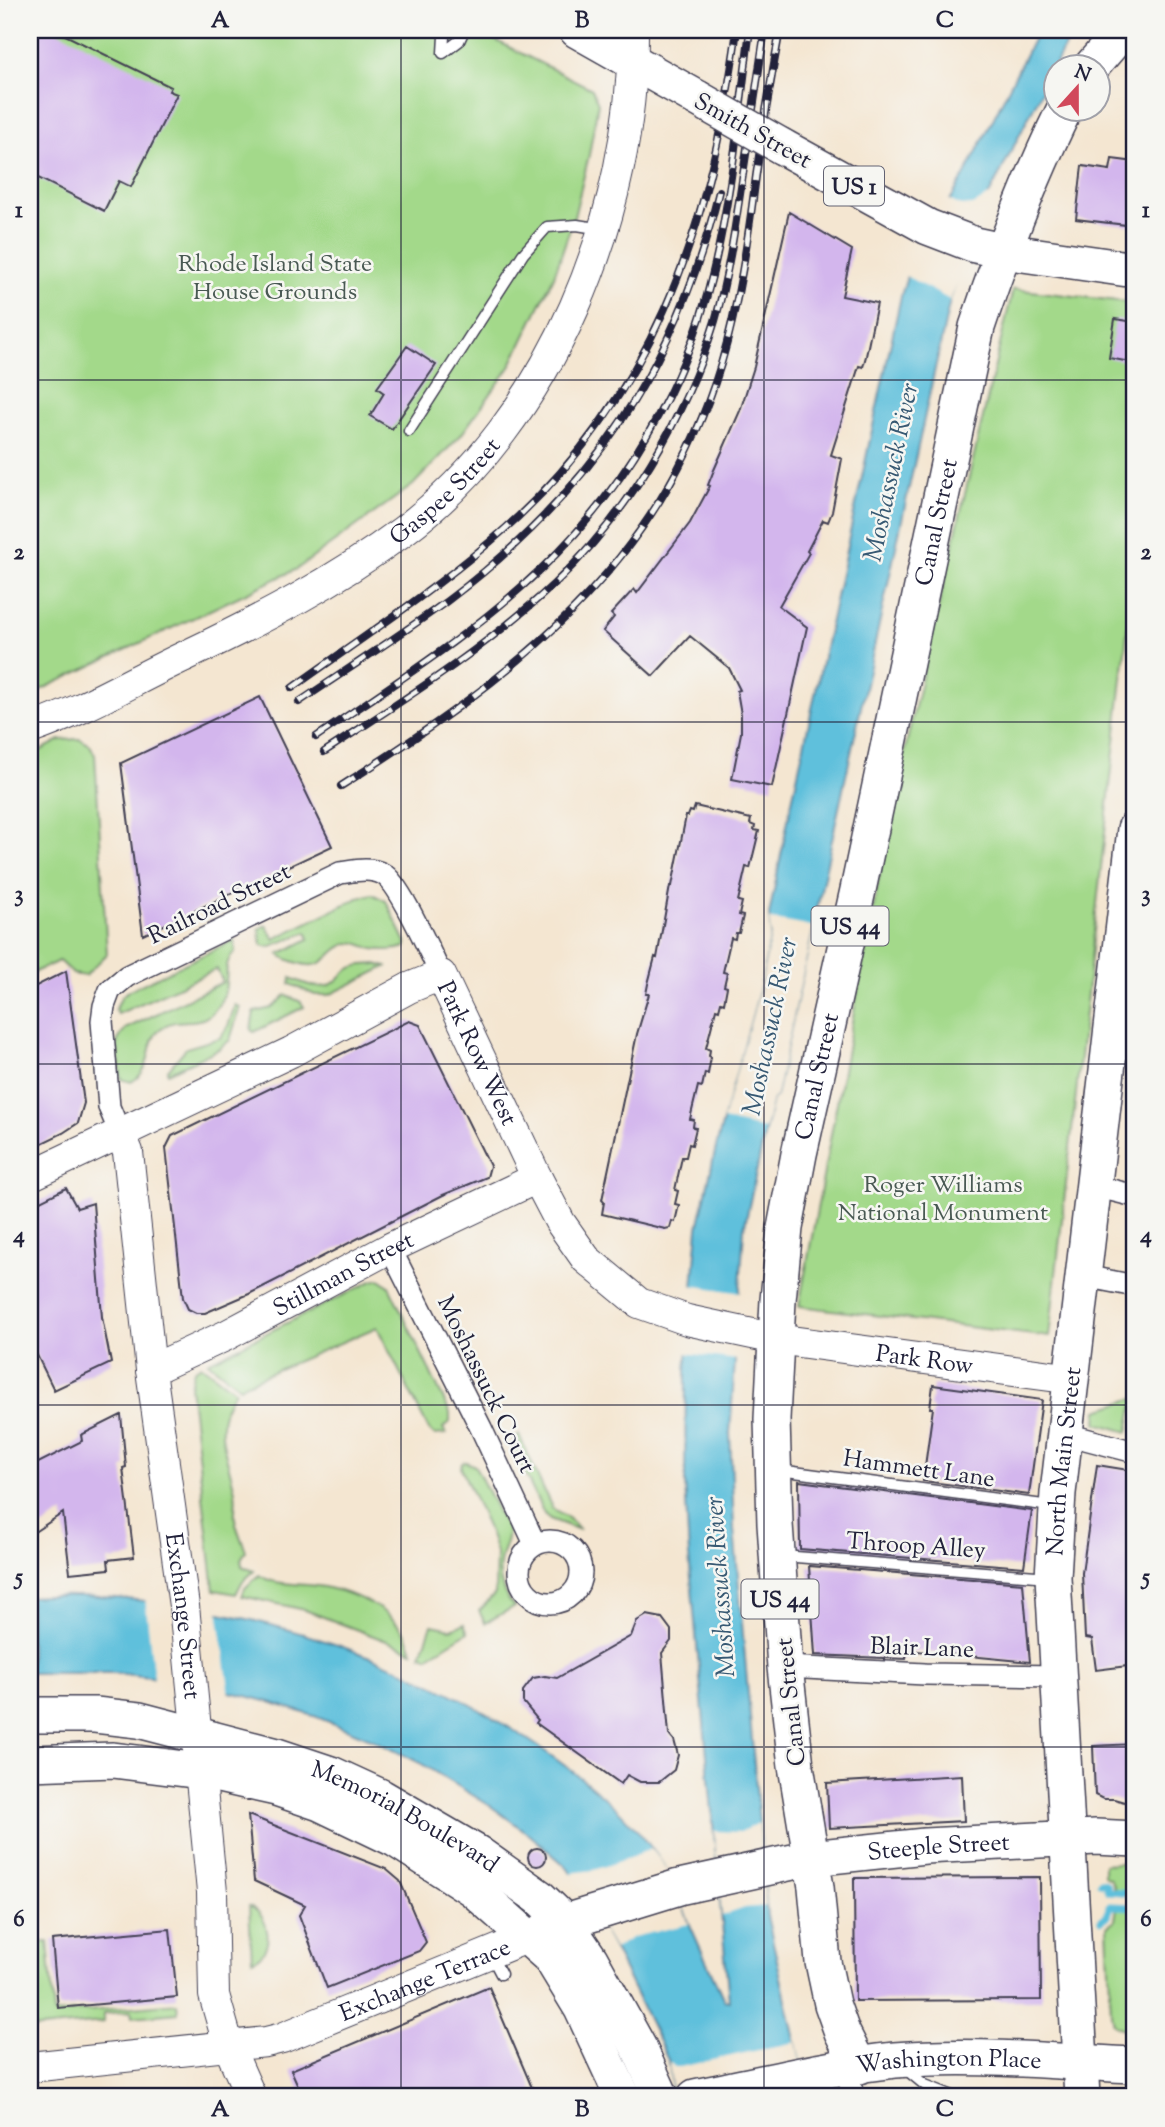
<svg xmlns="http://www.w3.org/2000/svg" width="1165" height="2127" font-family="'Sorts Mill Goudy',serif">
  <style>
    .green { fill: #a3d98a; stroke: #627e62; stroke-width: 2 }
    .water { fill: #5ec0dc; stroke: #40718c; stroke-width: 2 }
    .pier { fill: #f4e6d1 }
    .lines { fill: none; stroke-linecap: round; stroke-linejoin: round }
    .stream { stroke: #5ec0dc; stroke-width: 7 }
    .building { fill: #d3b6ed }
    .lane-casing { stroke: #423f52; stroke-width: 13 }
    .street-casing { stroke: #423f52; stroke-width: 24 }
    .secondary-casing { stroke: #423f52; stroke-width: 32 }
    .primary-casing { stroke: #423f52; stroke-width: 38 }
    .lane { stroke: #fff; stroke-width: 10 }
    .street { stroke: #fff; stroke-width: 21 }
    .secondary { stroke: #fff; stroke-width: 30 }
    .primary { stroke: #fff; stroke-width: 35 }
    .rail-casing { stroke: #22223b; stroke-width: 8 }
    .rail { stroke: #f6f6f2; stroke-width: 5; stroke-dasharray: 16; stroke-linecap: butt }
    .primary-bridge-casing { stroke: #423f52; stroke-width: 38; stroke-linecap: butt }
    .primary-bridge { stroke: #fff; stroke-width: 35 }
    .grid { fill: none; stroke: #22223b; stroke-width: 2; stroke-opacity: 0.55 }
    .labels { text-anchor: middle; stroke-width: 5; stroke-linejoin: round; paint-order: stroke }
    .shield { fill: #f6f6f2; stroke: #626272; stroke-width: 2 }
    .shield-label { font-size: 23px; font-weight: bold; fill: #22223b }
    .street-label { font-size: 24px; fill: #22223b; stroke: #f6f6f2 }
    .park-label { font-size: 24px; fill: #495953; stroke: #f6f6f2 }
    .water-label { font-size: 26px; font-style: italic; fill: #375973; stroke: #f6f6f2 }
    .neatline { fill: none; stroke: #22223b; stroke-width: 2.5 }
    .grid-label { font-size: 23px; text-anchor: middle; font-weight: bold; fill: #22223b }
  </style>
  <rect width="100%" height="100%" fill="#f6f6f2"/>
  <filter id="ink" filterUnits="userSpaceOnUse"><feTurbulence type="fractalNoise" baseFrequency=".0143" numOctaves="2"/><feDisplacementMap in="SourceGraphic" scale="14" xChannelSelector="R" yChannelSelector="G"/><feConvolveMatrix kernelMatrix="1 2 1 2 8 2 1 2 1" color-interpolation-filters="sRGB"/></filter>
  <filter id="wash" filterUnits="userSpaceOnUse"><feTurbulence type="fractalNoise" baseFrequency=".00686" numOctaves="4" result="noise"/><feDisplacementMap in="SourceGraphic" scale="28" xChannelSelector="R" yChannelSelector="G"/><feGaussianBlur stdDeviation="1.57" result="paint"/><feColorMatrix in="noise" values="0 0 0 0 0 0 0 0 0 0 0 0 0 0 0 0 0 1.4 0 .05"/><feComposite in="paint" operator="in"/></filter>
  <g filter="url(#wash)">
    <rect width="100%" height="100%" fill="#f4e6d1"/>
    <path class="green" d="M 30,30 L 475,30 L 592,89 L 598,103 L 589,155 L 574,217 L 554,276 L 510,367 L 461,435 L 413,485 L 297,569 L 30,695 Z
      M 1013,289 L 1135,303 L 1135,561 L 1049,1337 L 799,1306 L 895,792 Z
      M 80,739 L 90,745 L 95,755 L 107,954 L 85,976 L 73,974 L 59,961 L 30,974 L 30,756 L 60,740 Z
      M 372,894 L 386,901 L 406,942 L 406,947 C 397,950 383,951 373,949 C 366,947 359,942 352,943 C 328,946 329,973 298,963 C 291,961 284,959 279,954 L 309,939 L 307,932 L 269,947 L 262,945 L 259,929 L 266,925 L 274,939 L 358,898 Z
      M 234,940 L 236,951 C 220,964 231,981 223,997 C 204,1037 181,1010 159,1030 C 144,1045 155,1069 131,1082 L 121,1079 L 117,1042 L 125,1029 L 223,982 L 217,969 L 118,1014 L 115,1010 L 122,996 L 128,991 Z
      M 376,964 L 386,967 L 329,995 L 315,995 L 290,984 L 291,978 C 305,984 322,992 335,982 C 340,978 343,973 348,970 C 356,964 366,965 376,964 Z
      M 286,995 L 301,1002 L 304,1007 L 254,1032 L 251,1030 L 254,1012 L 272,1008 Z
      M 235,1005 L 240,1007 L 230,1040 L 219,1049 L 168,1073 L 167,1071 L 186,1048 L 220,1038 L 228,1026 Z
      M 380,1279 L 389,1286 L 450,1413 L 450,1422 L 443,1428 L 446,1434 L 434,1435 L 429,1430 L 377,1327 L 244,1384 L 240,1387 L 208,1362 L 372,1281 Z
      M 201,1365 L 235,1391 C 209,1426 228,1454 235,1492 C 237,1501 234,1510 235,1519 C 237,1530 242,1541 246,1551 L 241,1559 L 242,1566 L 254,1571 L 242,1582 L 236,1594 L 214,1590 L 190,1386 L 194,1370 Z
      M 1135,1398 L 1128,1432 L 1097,1423 L 1098,1410 Z
      M 519,1435 L 552,1508 L 567,1517 L 580,1530 L 550,1519 L 544,1514 L 512,1446 L 514,1439 Z
      M 466,1462 L 475,1466 L 508,1532 C 507,1541 504,1547 502,1554 C 496,1573 501,1592 514,1607 L 485,1623 L 479,1611 L 495,1594 L 496,1553 L 488,1529 L 461,1468 L 462,1463 Z
      M 259,1575 C 279,1588 302,1582 324,1587 C 361,1595 401,1613 413,1651 L 305,1610 L 242,1596 L 245,1588 Z
      M 464,1624 L 468,1632 L 427,1657 L 421,1655 L 432,1625 L 451,1629 Z
      M 1135,1862 L 1135,1893 L 1115,1892 L 1111,1880 L 1104,1876 L 1104,1864 Z
      M 249,1906 C 270,1914 276,1953 252,1960 Z
      M 1117,1907 L 1135,1907 L 1135,2030 L 1123,2029 L 1113,2024 L 1111,2014 L 1107,1926 L 1115,1920 Z
      M 48,1942 L 54,2014 L 177,2003 L 178,2013 L 132,2017 L 131,2011 L 103,2014 L 103,2022 L 30,2029 L 30,1943 Z"/>
    <path class="water" d="M 1038,30 L 1073,30 L 989,195 L 950,300 L 776,1096 L 772,1099 L 744,1229 L 730,1433 L 734,1529 L 767,1916 L 808,2097 L 673,2097 L 669,2062 L 614,1949 L 576,1880 L 568,1868 L 530,1835 L 492,1807 L 420,1763 L 371,1739 L 317,1717 L 273,1703 L 235,1693 L 151,1677 L 114,1673 L 30,1673 L 30,1597 C 83,1593 136,1599 188,1607 C 316,1629 429,1672 536,1745 C 582,1777 629,1813 660,1860 C 674,1880 681,1905 691,1927 C 702,1952 713,1976 724,2000 L 729,2001 L 689,1556 L 685,1483 L 686,1371 L 698,1228 L 717,1143 L 761,985 L 771,934 L 769,915 L 789,815 L 901,296 L 907,276 L 968,169 Z"/>
    <path class="pier" d="M 993,194 L 972,252 L 950,300 L 904,275 L 947,199 L 961,206 L 973,205 Z
      M 769,919 L 813,927 L 776,1096 L 772,1099 L 765,1129 L 723,1120 L 761,985 L 771,934 Z
      M 690,1285 L 742,1293 L 737,1360 L 685,1353 Z
      M 145,1597 L 218,1609 L 230,1696 L 154,1681 Z
      M 759,1823 L 766,1906 L 745,1908 L 722,1916 L 714,1831 L 740,1832 Z
      M 651,1848 L 662,1862 L 674,1885 L 689,1924 L 633,1937 L 614,1949 L 570,1873 L 594,1870 L 635,1856 Z
      M 796,2042 L 808,2097 L 673,2097 L 669,2062 L 675,2067 L 680,2067 Z"/>
    <g class="lines">
      <path class="stream" d="M 1100,1882 L 1106,1884 L 1108,1891 L 1135,1893
        M 1101,1920 L 1108,1915 L 1109,1906 L 1135,1907"/>
    </g>
    <g id="blocks">
      <path class="building" d="M 30,30 L 55,30 L 171,87 L 169,91 L 177,94 L 131,187 L 119,181 L 104,211 L 30,174 Z
        M 1112,159 L 1135,162 L 1135,226 L 1076,219 L 1082,166 L 1110,170 Z
        M 789,212 L 852,250 L 842,296 L 877,303 L 866,356 L 863,367 L 859,366 L 831,455 L 842,459 L 832,512 L 828,522 L 823,520 L 807,551 L 809,553 L 779,606 L 807,627 L 772,787 L 732,779 L 741,733 L 741,714 L 737,691 L 740,690 L 729,668 L 690,636 L 653,676 L 603,631 L 614,617 L 611,614 L 634,589 L 637,593 L 690,523 L 710,486 L 708,485 L 714,470 L 740,411 L 754,367 Z
        M 1115,319 L 1135,322 L 1135,363 L 1109,358 Z
        M 407,346 L 436,365 L 392,429 L 370,416 L 384,393 L 377,388 Z
        M 260,697 L 332,846 L 143,935 L 121,763 Z
        M 695,806 L 751,819 L 750,824 L 755,826 L 754,830 L 759,831 L 750,868 L 746,867 L 738,901 L 742,902 L 739,915 L 743,916 L 739,933 L 736,933 L 735,939 L 731,938 L 723,972 L 727,973 L 724,986 L 727,987 L 724,1003 L 721,1002 L 719,1010 L 716,1009 L 706,1048 L 710,1050 L 709,1056 L 711,1057 L 708,1074 L 705,1073 L 702,1087 L 698,1086 L 690,1119 L 694,1120 L 693,1127 L 696,1128 L 692,1145 L 689,1144 L 686,1157 L 682,1157 L 675,1190 L 678,1191 L 675,1204 L 679,1205 L 675,1222 L 672,1221 L 670,1228 L 665,1229 L 602,1214 L 604,1202 L 602,1200 L 637,1034 L 649,994 L 646,994 L 648,984 L 655,957 L 657,958 L 670,886 L 672,886 L 686,816 L 688,816 L 690,811 L 693,812 Z
        M 66,971 L 84,1103 L 78,1123 L 63,1133 L 30,1149 L 30,989 Z
        M 409,1021 L 420,1025 L 490,1166 L 487,1177 L 443,1195 L 249,1294 L 205,1313 L 196,1313 L 188,1309 L 183,1298 L 166,1148 L 172,1136 Z
        M 66,1188 L 77,1208 L 93,1203 L 102,1317 L 111,1363 L 54,1390 L 30,1341 L 30,1206 Z
        M 933,1385 L 1042,1400 L 1029,1495 L 923,1481 L 933,1408 L 930,1408 Z
        M 121,1415 L 126,1467 L 123,1468 L 134,1557 L 108,1560 L 109,1569 L 70,1573 L 63,1513 L 30,1535 L 30,1467 L 82,1441 L 81,1435 Z
        M 1097,1465 L 1135,1471 L 1135,1665 L 1096,1670 L 1092,1639 L 1085,1638 L 1082,1573 Z
        M 799,1481 L 1032,1511 L 1024,1567 L 800,1549 Z
        M 809,1566 L 1023,1583 L 1030,1662 L 907,1650 L 906,1659 L 815,1655 Z
        M 647,1615 L 662,1618 L 671,1630 L 671,1641 L 662,1653 L 669,1734 L 674,1740 L 678,1755 L 674,1770 L 659,1782 L 640,1782 L 627,1775 L 621,1784 L 536,1723 L 538,1720 L 523,1702 L 523,1691 L 533,1678 L 545,1676 L 557,1678 L 631,1636 L 637,1621 Z
        M 1135,1744 L 1135,1805 L 1114,1799 L 1103,1799 L 1095,1795 L 1093,1746 Z
        M 962,1775 L 964,1821 L 829,1828 L 827,1783 Z
        M 248,1815 L 386,1869 L 400,1881 L 426,1942 L 419,1951 L 327,1988 L 299,1915 L 305,1905 L 254,1881 Z
        M528 1857a9 9 0 1 1 18 0a9 9 0 1 1-18 0Z
        M 1040,1877 L 1041,2000 L 855,2001 L 854,1878 Z
        M 170,1929 L 177,1997 L 58,2008 L 52,1940 Z
        M 489,1987 L 536,2097 L 303,2097 L 291,2070 Z"/>
    </g>
  </g>
  <g filter="url(#ink)">
    <use href="#blocks" fill-opacity="0" stroke="#423f52" stroke-width="2"/>
    <g class="lines">
      <defs>
        <path id="lane" d="M 443,53 L 459,41 L 464,30
          M 443,53 L 444,36 L 447,30
          M 409,431 L 523,254 L 547,227 L 577,225 L 602,229
          M 779,1470 L 1051,1506
          M 783,1556 L 1049,1577
          M 491,1955 L 501,1974
          M 903,2067 L 925,2085 L 955,2097"/>
        <path id="street" d="M 120,1133 L 109,1107 L 102,1021 L 104,1006 L 110,990 L 127,976 L 340,873 C 354,871 370,867 383,874 C 400,883 431,955 441,975
          M 1095,1186 L 1135,1196
          M 390,1248 L 481,1428 L 535,1544
          M 1084,1276 L 1135,1286
          M 1066,1434 L 1135,1452
          M519 1572a31 31 0 1 1 62 0a31 31 0 1 1-62 0Z
          M 785,1667 L 925,1674 L 1057,1676
          M 850,2084 L 854,2097"/>
        <g id="secondary">
          <path id="s1" d="M 30,729 C 83,711 132,681 183,657 C 259,621 335,582 403,531 C 552,420 634,213 633,30"/>
          <path id="s2" d="M 120,1133 L 128,1152 L 151,1370 L 184,1606 L 212,1892 L 214,1995 L 229,2047 L 251,2097"/>
          <path id="s3" d="M 30,1176 L 291,1052 L 409,988 L 441,975 L 537,1178 L 560,1222 L 586,1259 L 639,1303 L 687,1320 L 776,1339 L 1073,1379"/>
          <path id="s4" d="M 151,1370 L 225,1336 L 390,1248 L 537,1178"/>
          <path id="s5" d="M 30,2067 L 266,2042 L 282,2038 L 529,1937"/>
        </g>
        <g id="primary">
          <path d="M 577,30 L 697,98"/>
          <path d="M 1092,66 L 1123,30"/>
          <path d="M 781,146 L 928,227 L 975,245 L 1003,251 L 1135,270"/>
          <path id="s6" d="M 30,1715 L 95,1715 L 139,1720 L 277,1756 L 331,1774 L 381,1797 L 477,1853 L 539,1897 L 565,1922 L 590,1959 L 639,2048 L 661,2097"/>
          <path d="M 30,1763 L 113,1760 L 201,1771 L 276,1788 L 320,1803 L 395,1839 L 473,1889 L 551,1958 L 582,2009 L 623,2097"/>
          <path id="s7" d="M 545,1930 L 565,1922 L 679,1887 L 811,1858 L 925,1846 L 1096,1837 L 1135,1839"/>
          <path id="s8" d="M 859,2066 L 842,2032 L 832,2004 L 823,1962 L 816,1887 L 796,1766 L 785,1667 L 775,1524 L 772,1419 L 778,1300 L 785,1228 L 799,1154 L 858,890 L 977,327 C 1002,252 1030,179 1065,108"/>
          <path id="s9" d="M 695,2097 C 761,2084 828,2067 895,2060 C 973,2053 1057,2062 1135,2065"/>
          <path id="s10" d="M 1082,2097 L 1053,1577 L 1058,1493 L 1135,829"/>
        </g>
      </defs>
      <use href="#lane" class="lane-casing"/>
      <use href="#street" class="street-casing"/>
      <use href="#secondary" class="secondary-casing"/>
      <use href="#primary" class="primary-casing"/>
      <use href="#lane" class="lane"/>
      <use href="#street" class="street"/>
      <use href="#secondary" class="secondary"/>
      <use href="#primary" class="primary"/>
      <defs>
        <path id="rail" d="M 292,688 C 359,640 429,594 491,541 C 653,403 709,233 737,30
          M 299,702 C 348,669 399,636 447,601 C 590,494 677,365 719,191
          M 316,737 C 393,684 473,634 541,569 C 624,490 685,387 712,276 C 732,195 739,112 750,30
          M 324,752 C 403,700 485,649 554,584 C 628,514 685,419 715,321 C 728,276 735,228 742,181 C 750,131 757,80 765,30
          M 341,786 C 513,677 659,568 721,364 C 739,303 748,239 756,176 C 763,127 771,79 780,30"/>
      </defs>
      <use href="#rail" class="rail-casing"/>
      <use href="#rail" class="rail"/>
      <defs>
        <path id="primary-bridge" d="M 697,98 L 781,146"/>
      </defs>
      <use href="#primary-bridge" class="primary-bridge-casing"/>
      <use href="#primary-bridge" class="primary-bridge"/>
    </g>
  </g>
  <path class="grid" d="M 401,30 L 401,2097M 764,30 L 764,2097M 30,380 L 1135,380M 30,722 L 1135,722M 30,1064 L 1135,1064M 30,1405 L 1135,1405M 30,1747 L 1135,1747"/>
  <g class="labels">
    <g class="shield">
      <rect x="824" y="166.5" width="60" height="39" rx="5"/>
      <rect x="811.5" y="906.5" width="77" height="39" rx="5"/>
      <rect x="741.5" y="1579.5" width="77" height="39" rx="5"/>
    </g>
    <g class="shield-label">
      <text x="854" y="194">US 1</text>
      <text x="850" y="934">US 44</text>
      <text x="780" y="1607">US 44</text>
    </g>
    <g class="street-label">
      <text transform="translate(753 130) rotate(29)" y="8">Smith Street</text>
      <text dy="8" stroke="none"><textPath href="#s1" startOffset="481">Gaspee Street</textPath></text>
      <text dy="8" stroke="none"><textPath href="#s8" startOffset="1570">Canal Street</textPath></text>
      <text transform="translate(219 903) rotate(-26)" y="8">Railroad Street</text>
      <text dy="8" stroke="none"><textPath href="#s3" startOffset="544">Park Row West</textPath></text>
      <text dy="8" stroke="none"><textPath href="#s8" startOffset="1003">Canal Street</textPath></text>
      <text dy="8" stroke="none"><textPath href="#s4" startOffset="215">Stillman Street</textPath></text>
      <text dy="8" stroke="none"><textPath href="#s3" startOffset="1138">Park Row</textPath></text>
      <text transform="translate(487 1384) rotate(64)" y="8">Moshassuck Court</text>
      <text dy="8" stroke="none"><textPath href="#s10" startOffset="637">North Main Street</textPath></text>
      <text transform="translate(919 1468) rotate(8)" y="8">Hammett Lane</text>
      <text transform="translate(916 1545) rotate(4)" y="8">Throop Alley</text>
      <text dy="8" stroke="none"><textPath href="#s2" startOffset="488">Exchange Street</textPath></text>
      <text transform="translate(922 1647) rotate(2)" y="8">Blair Lane</text>
      <text transform="translate(790 1702) rotate(-96)" y="8">Canal Street</text>
      <text dy="8" stroke="none"><textPath href="#s6" startOffset="394">Memorial Boulevard</textPath></text>
      <text dy="8" stroke="none"><textPath href="#s7" startOffset="404">Steeple Street</textPath></text>
      <text dy="8" stroke="none"><textPath href="#s5" startOffset="408">Exchange Terrace</textPath></text>
      <text dy="8" stroke="none"><textPath href="#s9" startOffset="257">Washington Place</textPath></text>
    </g>
    <g class="park-label">
      <text x="275" y="271">Rhode Island State<tspan x="275" dy="28">House Grounds</tspan></text>
      <text x="943" y="1192">Roger Williams<tspan x="943" dy="28">National Monument</tspan></text>
    </g>
    <g class="water-label">
      <text transform="translate(890 472) rotate(-78)" y="9">Moshassuck River</text>
      <text transform="translate(769 1026) rotate(-78)" y="9">Moshassuck River</text>
      <text transform="translate(719 1587) rotate(-94)" y="9">Moshassuck River</text>
    </g>
  </g>
  <rect width="1165" height="2127" fill="none" stroke="#f6f6f2" stroke-width="77"/>
  <g transform="translate(1077 88) rotate(21)"><circle r="33" fill="#f6f6f2" stroke="#a1a1a9" stroke-width="2"/>
  <path d="M0-5L12 26L0 18L-12 26Z" fill="#d1495b"/>
  <text y="-10" font-size="19" font-weight="bold" text-anchor="middle" fill="#22223b">N</text>
  </g>
  <rect x="38" y="38" width="1088" height="2050" class="neatline"/>
  <g class="grid-label">
    <text x="220" y="27">A</text>
    <text x="582" y="27">B</text>
    <text x="945" y="27">C</text>
    <text x="19" y="217">1</text>
    <text x="1146" y="217">1</text>
    <text x="19" y="559">2</text>
    <text x="1146" y="559">2</text>
    <text x="19" y="901">3</text>
    <text x="1146" y="901">3</text>
    <text x="19" y="1242">4</text>
    <text x="1146" y="1242">4</text>
    <text x="19" y="1584">5</text>
    <text x="1146" y="1584">5</text>
    <text x="19" y="1926">6</text>
    <text x="1146" y="1926">6</text>
    <text x="220" y="2116">A</text>
    <text x="582" y="2116">B</text>
    <text x="945" y="2116">C</text>
  </g>
</svg>
